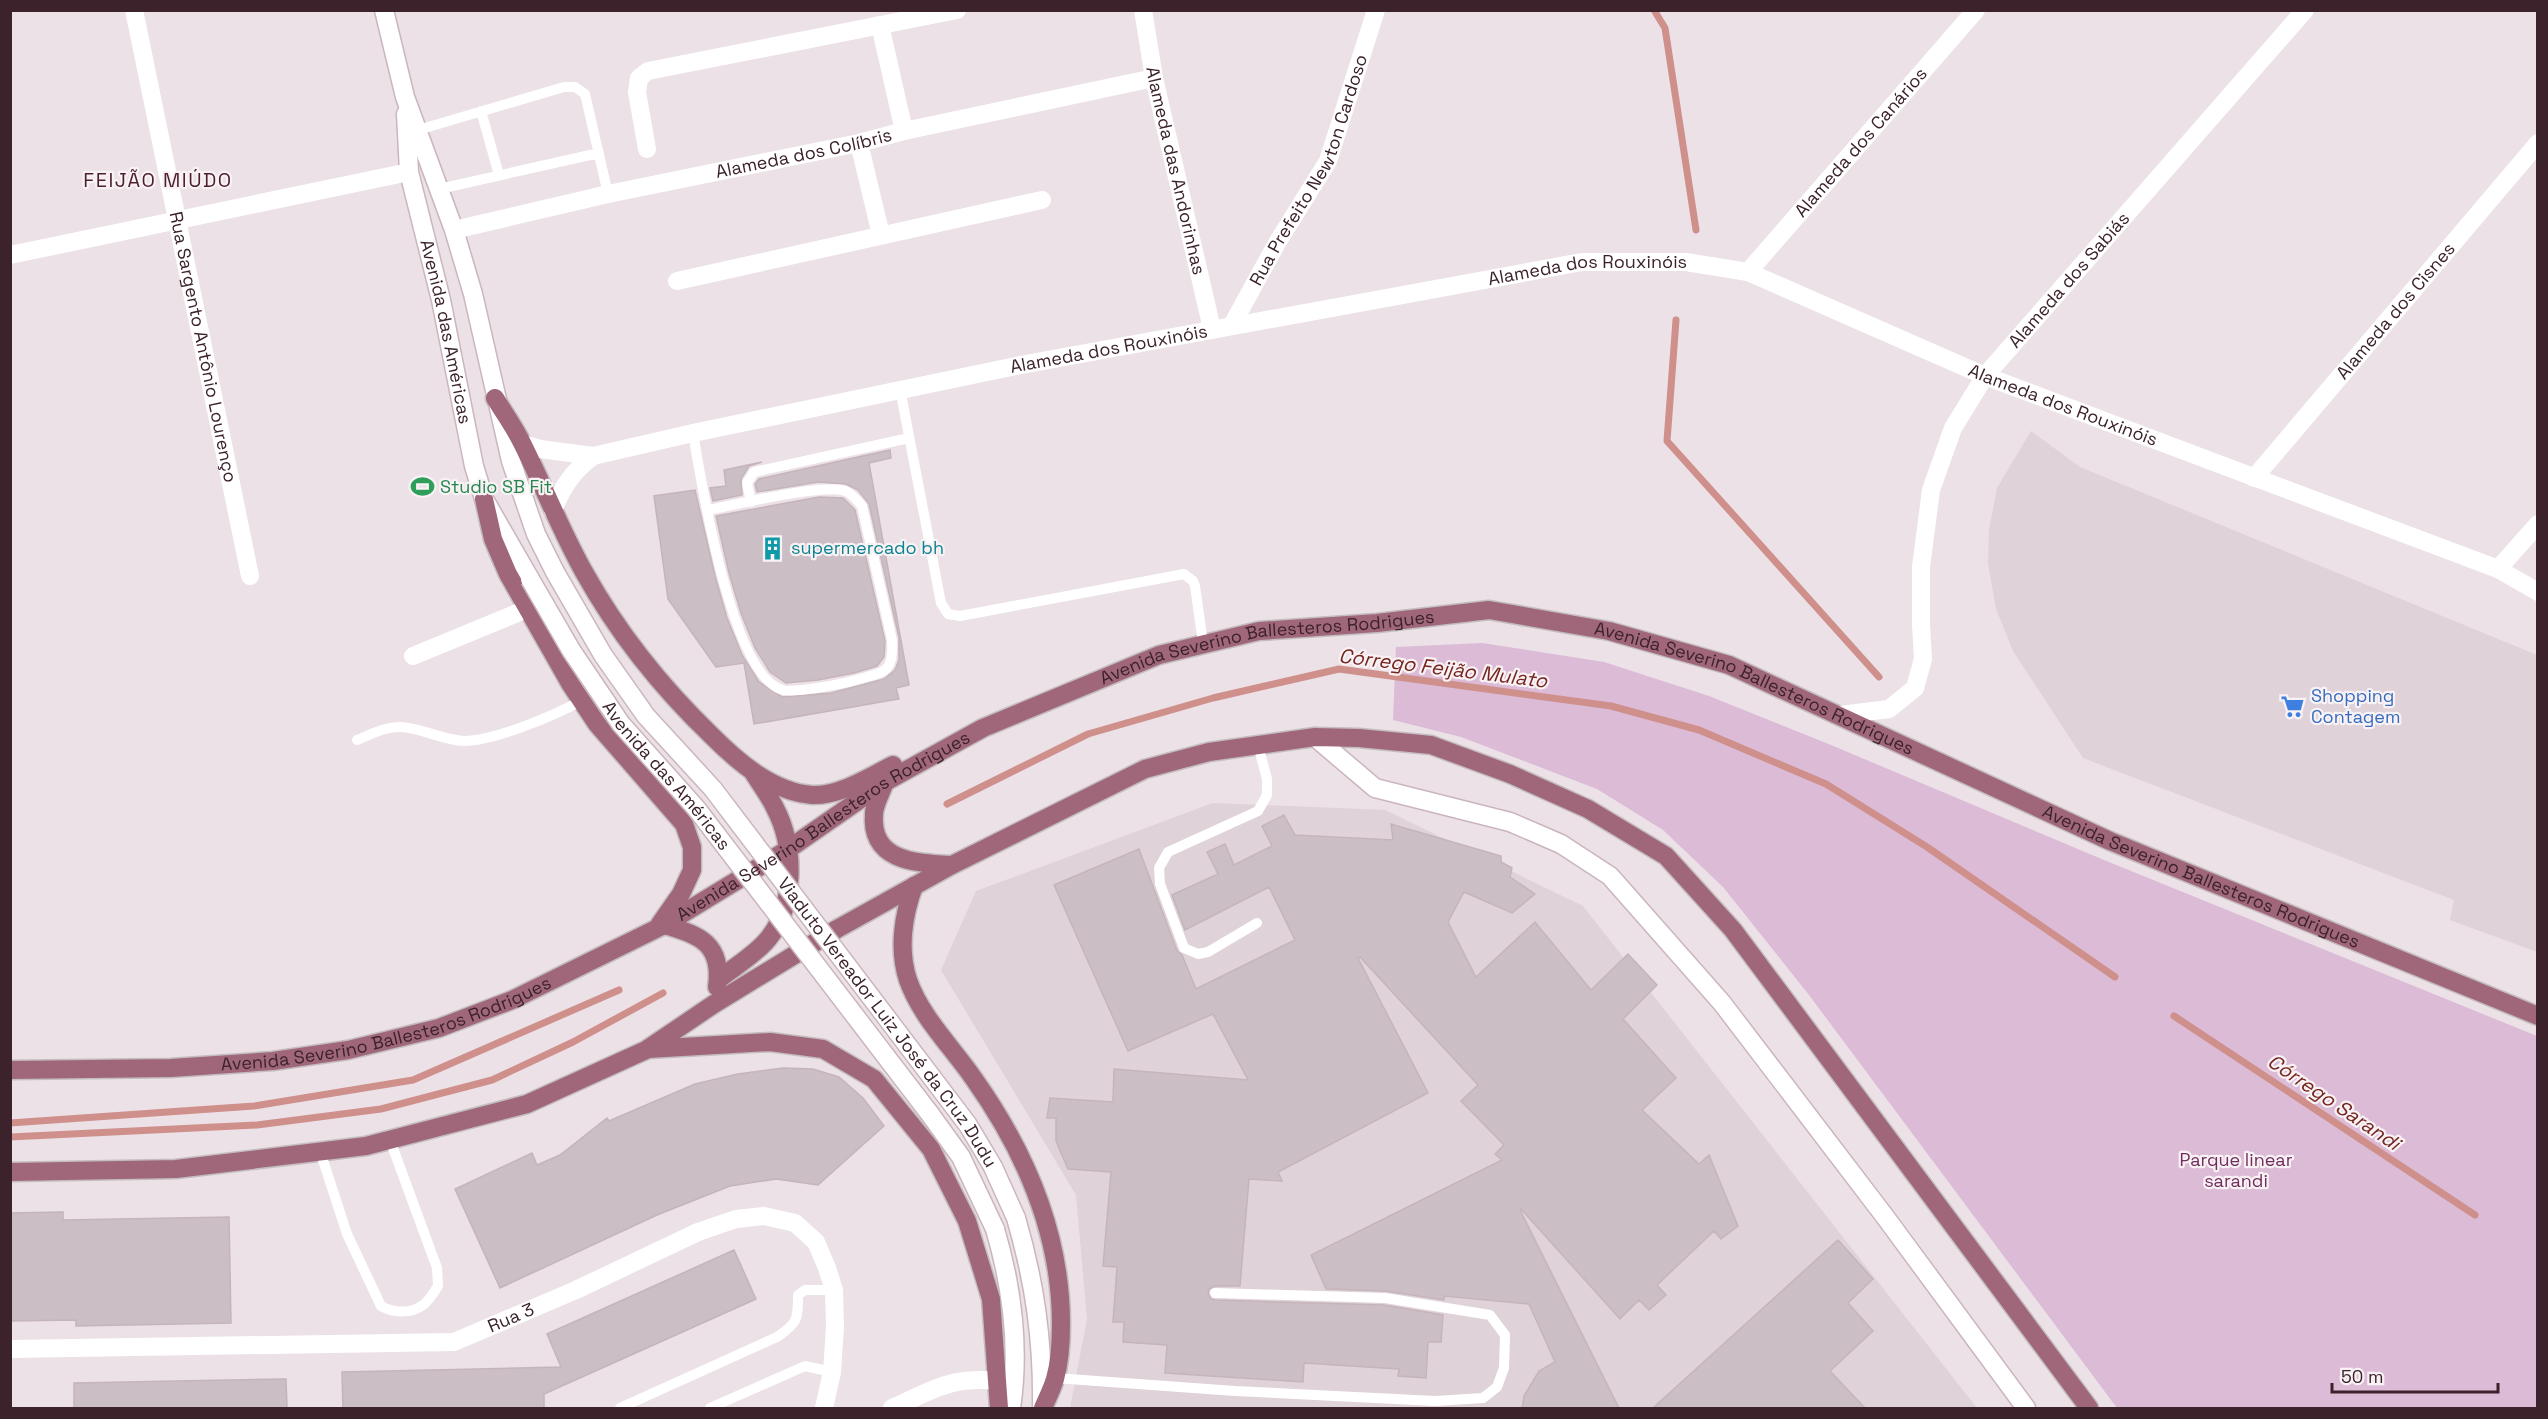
<svg xmlns="http://www.w3.org/2000/svg" width="2548" height="1419" font-family="'Space Grotesk',sans-serif">
  <style>
    .built { fill: #dfd2d9 }
    .green { fill: #dcbbd6 }
    .lines { fill: none; stroke-linecap: round; stroke-linejoin: round }
    .stream { stroke: #cf8f8b; stroke-width: 7 }
    .building { fill: #ccbec5; stroke: #c5b4bc; stroke-width: 1.5 }
    .secondary-casing { stroke: #cbb5bf; stroke-width: 21 }
    .primary-casing { stroke: #c4bdbf; stroke-width: 21 }
    .lane { stroke: #fff; stroke-width: 10 }
    .street { stroke: #fff; stroke-width: 18 }
    .secondary { stroke: #fff; stroke-width: 18 }
    .primary { stroke: #a0677b; stroke-width: 18 }
    .secondary-bridge-casing { stroke: #cbb5bf; stroke-width: 21; stroke-linecap: butt }
    .secondary-bridge { stroke: #fff; stroke-width: 18 }
    .labels { text-anchor: middle; stroke-width: 4.5; stroke-linejoin: round; paint-order: stroke }
    .street-label { font-size: 18px; fill: #3b222b; stroke: #f8f2f5 }
    .leisure-label { font-size: 18px; fill: #27864d; stroke: #f8f2f5; text-anchor: start }
    .culture-label { font-size: 18px; fill: #0d838f; stroke: #f8f2f5; text-anchor: start }
    .shop-label { font-size: 18px; fill: #366cbe; stroke: #f8f2f5; text-anchor: start }
    .park-label { font-size: 18px; fill: #712d5d; stroke: #f8f2f5 }
    .neighbourhood-label { font-size: 20px; letter-spacing: 1.5px; fill: #4d1f2e; stroke: #f8f2f5 }
    .water-label { font-size: 20px; font-style: italic; fill: #76241e; stroke: #f8f2f5 }
  </style>
  <rect width="100%" height="100%" fill="#ebe1e7"/>
  <path class="built" d="M 2031,431 L 2080,467 L 2537,655 L 2537,952 L 2450,920 L 2454,900 L 2083,758 L 2013,651 L 1996,609 L 1988,563 L 1989,530 L 1997,488 Z
    M 1213,803 L 1385,810 L 1583,906 L 1977,1408 L 1070,1408 L 1087,1319 L 1076,1195 L 941,970 L 976,891 Z"/>
  <path class="green" d="M 1482,643 L 1604,662 L 1709,696 L 1831,745 L 2104,860 L 2537,1036 L 2537,1408 L 2117,1408 L 1809,995 L 1723,887 L 1663,830 L 1597,789 L 1461,737 L 1393,720 L 1396,647 Z"/>
  <g class="lines">
    <path class="stream" d="M 1654,10 L 1665,28 L 1696,230
      M 1676,320 L 1667,441 L 1879,677
      M 947,804 L 1088,734 L 1213,698 L 1339,669 L 1611,706 L 1699,730 L 1826,784 L 1927,847 L 2115,977
      M 2174,1016 L 2475,1215
      M 10,1123 L 254,1106 L 413,1080 L 619,990
      M 10,1137 L 257,1125 L 381,1109 L 492,1080 L 573,1042 L 663,993"/>
  </g>
  <path class="building" d="M 890,450 L 891,458 L 869,463 L 909,685 L 896,688 L 899,699 L 754,724 L 744,663 L 716,667 L 668,599 L 654,496 L 695,490 L 715,576 L 727,618 L 742,655 L 759,682 L 782,697 L 831,693 L 884,679 L 895,670 L 899,660 L 899,638 L 869,504 L 858,490 L 846,484 L 818,482 L 757,492 L 755,484 L 759,479 Z
    M 762,462 L 749,466 L 741,479 L 742,495 L 713,501 L 710,488 L 726,486 L 724,470 Z
    M 819,497 L 843,498 L 855,510 L 885,641 L 884,657 L 877,666 L 854,673 L 818,680 L 786,683 L 770,672 L 755,648 L 741,613 L 729,573 L 716,516 Z
    M 1284,815 L 1295,835 L 1393,840 L 1391,824 L 1501,856 L 1501,862 L 1512,868 L 1510,877 L 1535,894 L 1512,913 L 1464,892 L 1448,922 L 1476,977 L 1535,922 L 1591,990 L 1628,954 L 1657,985 L 1623,1019 L 1676,1078 L 1642,1110 L 1699,1164 L 1709,1155 L 1738,1226 L 1721,1239 L 1714,1231 L 1657,1285 L 1666,1295 L 1649,1310 L 1639,1300 L 1620,1319 L 1521,1209 L 1520,1210 L 1619,1408 L 1522,1408 L 1524,1396 L 1539,1371 L 1555,1362 L 1529,1304 L 1444,1296 L 1444,1300 L 1385,1291 L 1326,1289 L 1311,1255 L 1502,1160 L 1495,1154 L 1504,1145 L 1461,1101 L 1478,1085 L 1360,957 L 1358,958 L 1428,1093 L 1278,1172 L 1282,1181 L 1249,1179 L 1240,1286 L 1215,1286 L 1209,1289 L 1208,1293 L 1211,1299 L 1215,1300 L 1384,1305 L 1443,1315 L 1441,1342 L 1428,1342 L 1426,1378 L 1398,1376 L 1399,1369 L 1304,1363 L 1303,1382 L 1165,1373 L 1167,1345 L 1123,1342 L 1124,1322 L 1113,1322 L 1117,1267 L 1103,1266 L 1111,1172 L 1068,1169 L 1056,1141 L 1056,1118 L 1047,1118 L 1050,1098 L 1113,1102 L 1114,1069 L 1248,1080 L 1213,1014 L 1128,1051 L 1054,885 L 1139,849 L 1177,951 L 1182,955 L 1196,989 L 1295,940 L 1269,887 L 1185,930 L 1172,895 L 1218,874 L 1207,852 L 1225,844 L 1234,865 L 1272,846 L 1262,826 Z
    M 783,1068 L 813,1069 L 839,1077 L 863,1098 L 884,1126 L 818,1185 L 776,1179 L 730,1186 L 657,1215 L 500,1288 L 455,1189 L 532,1153 L 537,1165 L 560,1155 L 607,1118 L 609,1121 L 695,1084 L 738,1074 Z
    M 63,1212 L 63,1220 L 229,1217 L 231,1323 L 76,1326 L 76,1320 L 10,1321 L 10,1213 Z
    M 1838,1240 L 1873,1279 L 1848,1303 L 1873,1331 L 1830,1371 L 1865,1408 L 1653,1408 Z
    M 734,1250 L 756,1299 L 544,1394 L 544,1408 L 343,1408 L 342,1372 L 561,1367 L 547,1334 Z
    M 286,1379 L 287,1408 L 74,1408 L 74,1383 Z"/>
  <g class="lines">
    <defs>
      <g id="secondary">
        <path d="M 384,10 L 405,97 L 454,230 L 473,294 L 511,461 L 536,534 L 555,572"/>
        <path id="s10" d="M 406,114 L 409,172 L 441,300 L 474,466 L 484,499 L 530,579"/>
        <path d="M 1315,737 L 1375,788 L 1510,822 L 1561,844 L 1610,876 L 1722,1003 L 1886,1218 L 2026,1408"/>
        <path d="M 1016,1218 C 1035,1283 1043,1341 1042,1408"/>
        <path d="M 995,1229 C 1012,1287 1020,1348 1011,1408"/>
      </g>
      <g id="primary">
        <path d="M 495,398 C 504,413 515,428 523,445 C 544,487 561,531 584,572 C 619,635 661,687 712,736 C 739,763 773,792 812,795 C 840,796 869,777 893,765"/>
        <path d="M 484,499 L 493,539 L 508,574 L 571,685 L 597,724 L 684,824 L 692,847 L 692,870 L 681,894 L 660,924"/>
        <path d="M 885,782 C 882,791 875,803 874,813 C 870,861 914,863 951,865"/>
        <path d="M 914,886 C 903,915 898,950 908,980 C 921,1017 952,1047 974,1079 C 1025,1151 1061,1235 1061,1324 C 1061,1343 1060,1361 1055,1379 C 1052,1389 1047,1399 1043,1408"/>
        <path d="M 664,925 C 700,934 723,945 717,987"/>
        <path d="M 718,980 C 734,967 755,955 768,939 C 796,905 795,846 775,808 C 769,795 760,784 753,772"/>
        <path d="M 648,1049 L 770,1042 L 823,1049 L 874,1079 L 931,1149 L 967,1221 L 991,1299 L 999,1408"/>
        <path id="s11" d="M 10,1070 L 171,1068 L 273,1061 L 348,1050 L 439,1028 L 512,1000 L 664,925 L 787,850 L 885,782 L 983,728 L 1159,655 L 1259,631 L 1377,623 L 1489,610 L 1609,631 L 1729,665 L 2110,841 L 2538,1016"/>
        <path d="M 10,1172 L 176,1169 L 366,1146 L 527,1104 L 646,1050 L 714,1004 L 837,929 L 952,865 L 1145,769 L 1209,752 L 1315,737 L 1359,738 L 1431,745 L 1510,774 L 1588,809 L 1666,856 L 1733,930 L 2089,1408"/>
      </g>
    </defs>
    <use href="#secondary" class="secondary-casing"/>
    <use href="#primary" class="primary-casing"/>
    <path class="lane" d="M 481,111 L 499,175
      M 418,130 L 564,87 L 575,87 L 585,94 L 608,194
      M 439,189 L 599,153
      M 900,389 L 941,603 L 948,614 L 960,616 L 1184,574 L 1193,581 L 1195,586 L 1203,643
      M 693,433 C 701,481 732,677 783,690 C 796,693 842,684 856,680 C 885,672 894,673 892,640 L 862,506 C 858,502 852,493 845,491 C 824,483 735,505 708,510
      M 751,502 L 747,483 L 754,472 L 909,438
      M 357,740 C 370,735 386,726 401,727 C 422,728 442,740 464,741 C 494,741 553,716 581,701
      M 1257,923 L 1208,952 L 1198,954 L 1184,948 L 1160,884 L 1159,868 L 1168,852 L 1258,811 L 1267,795 L 1267,779 L 1258,745
      M 320,1151 L 347,1234 L 381,1306 C 393,1313 411,1314 423,1305 C 429,1301 434,1292 438,1286 L 437,1268 L 390,1140
      M 1055,1378 L 1235,1391 L 1435,1401 L 1483,1398 L 1497,1387 L 1504,1368 L 1505,1335 L 1490,1315 L 1385,1298 L 1215,1293
      M 620,1408 L 777,1337 C 798,1323 798,1319 798,1295 L 805,1290 L 834,1290
      M 710,1408 L 805,1366 L 832,1372"/>
    <g class="street">
      <path id="s1" d="M 134,10 L 250,576"/>
      <path id="s2" d="M 1143,10 L 1154,78 L 1212,329"/>
      <path d="M 880,25 L 904,131"/>
      <path d="M 859,143 L 881,235"/>
      <path d="M 647,149 L 637,92 L 639,78 L 648,71 L 957,10"/>
      <path id="s3" d="M 454,230 L 608,194 L 859,143 L 904,131 L 1154,78"/>
      <path d="M 10,255 L 409,172"/>
      <path id="s4" d="M 1748,272 L 1976,10"/>
      <path d="M 677,281 L 1042,200"/>
      <path id="s5" d="M 1232,325 L 1277,243 L 1328,161 L 1376,10"/>
      <path id="s6" d="M 523,444 L 540,449 L 593,456 L 693,433 L 1016,366 L 1582,262 L 1686,262 L 1748,272 L 1985,376 L 2498,569 L 2538,592"/>
      <path id="s7" d="M 2254,478 L 2538,143"/>
      <path d="M 553,511 C 562,487 573,471 593,456"/>
      <path d="M 2498,569 L 2538,524"/>
      <path d="M 413,656 L 527,609"/>
      <path id="s8" d="M 1840,715 L 1889,709 L 1915,688 L 1923,659 L 1921,624 L 1921,567 L 1931,490 L 1953,428 L 1985,376 L 2305,10"/>
      <path id="s9" d="M 10,1349 L 454,1342 L 576,1290 L 698,1232 L 736,1219 L 764,1216 L 795,1223 L 816,1242 L 827,1268 L 834,1290 L 835,1327 L 832,1372 L 824,1408"/>
      <path d="M 892,1408 C 933,1390 951,1376 998,1381"/>
    </g>
    <use href="#secondary" class="secondary"/>
    <use href="#primary" class="primary"/>
    <defs>
      <g id="secondary-bridge">
        <path id="s12" d="M 555,572 L 603,655 L 646,716 L 713,789 L 968,1125 L 993,1167 L 1016,1218"/>
        <path id="s13" d="M 530,579 L 571,650 L 621,724 L 696,808 L 930,1114 L 961,1157 L 995,1229"/>
      </g>
    </defs>
    <use href="#secondary-bridge" class="secondary-bridge-casing"/>
    <use href="#secondary-bridge" class="secondary-bridge"/>
  </g>
  <defs>
    <symbol id="stadium-bare" viewBox="-9 -9 18 18"><path d="M0-5a6.5 5 0 1 0 0 10a6.5 5 0 1 0 0-10ZM-3.5-1.8h7v3.6h-7Z" fill="#2e9e5b" stroke="#f8f2f5" stroke-width="2.5" paint-order="stroke"/></symbol>
    <symbol id="building-bare" viewBox="-9 -9 18 18"><path d="M-4-6H4V6H1V3H-1V6H-4ZM-2.5-4.3h1.7v1.8h-1.7ZM.8-4.3h1.7v1.8H.8ZM-2.5-1h1.7V.8h-1.7ZM.8-1h1.7V.8H.8Z" fill="#0f9aa8" stroke="#f8f2f5" stroke-width="2.5" paint-order="stroke"/></symbol>
    <symbol id="supermarket-bare" viewBox="-9 -9 18 18"><path d="M-6-5.5h2.5l.6 2H6L4.5 2H-2.5L-4.4-4H-6ZM-1.5 3.2a1.3 1.3 0 1 0 .1 0ZM3 3.2a1.3 1.3 0 1 0 .1 0Z" fill="#3f7fe0" stroke="#f8f2f5" stroke-width="2.5" paint-order="stroke"/></symbol>
  </defs>
  <g fill-rule="evenodd">
    <use href="#stadium-bare" x="406" y="470" width="33" height="33"/>
    <use href="#building-bare" x="756" y="532" width="33" height="33"/>
    <use href="#supermarket-bare" x="2276" y="690" width="33" height="33"/>
  </g>
  <g class="labels">
    <g class="street-label">
      <text dy="6" stroke="none"><textPath href="#s4" startOffset="172">Alameda dos Canários</textPath></text>
      <text dy="6" stroke="none"><textPath href="#s3" startOffset="358">Alameda dos Colíbris</textPath></text>
      <text dy="6" stroke="none"><textPath href="#s5" startOffset="174">Rua Prefeito Newton Cardoso</textPath></text>
      <text dy="6" stroke="none"><textPath href="#s2" startOffset="164">Alameda das Andorinhas</textPath></text>
      <text dy="6" stroke="none"><textPath href="#s6" startOffset="1084">Alameda dos Rouxinóis</textPath></text>
      <text dy="6" stroke="none"><textPath href="#s8" startOffset="537">Alameda dos Sabiás</textPath></text>
      <text dy="6" stroke="none"><textPath href="#s7" startOffset="219">Alameda dos Cisnes</textPath></text>
      <text dy="6" stroke="none"><textPath href="#s10" startOffset="222">Avenida das Américas</textPath></text>
      <text dy="6" stroke="none"><textPath href="#s1" startOffset="344">Rua Sargento Antônio Lourenço</textPath></text>
      <text dy="6" stroke="none"><textPath href="#s6" startOffset="598">Alameda dos Rouxinóis</textPath></text>
      <text dy="6" stroke="none"><textPath href="#s6" startOffset="1588">Alameda dos Rouxinóis</textPath></text>
      <text dy="6" stroke="none"><textPath href="#s11" startOffset="1354">Avenida Severino Ballesteros Rodrigues</textPath></text>
      <text dy="6" stroke="none"><textPath href="#s11" startOffset="1858">Avenida Severino Ballesteros Rodrigues</textPath></text>
      <text dy="6" stroke="none"><textPath href="#s13" startOffset="240">Avenida das Américas</textPath></text>
      <text dy="6" stroke="none"><textPath href="#s11" startOffset="868">Avenida Severino Ballesteros Rodrigues</textPath></text>
      <text dy="6" stroke="none"><textPath href="#s11" startOffset="2344">Avenida Severino Ballesteros Rodrigues</textPath></text>
      <text dy="6" stroke="none"><textPath href="#s11" startOffset="382">Avenida Severino Ballesteros Rodrigues</textPath></text>
      <text dy="6" stroke="none"><textPath href="#s12" startOffset="561">Viaduto Vereador Luiz José da Cruz Dudu</textPath></text>
      <text dy="6" stroke="none"><textPath href="#s9" startOffset="506">Rua 3</textPath></text>
    </g>
    <g class="leisure-label">
      <text x="440" y="493">Studio SB Fit</text>
    </g>
    <g class="culture-label">
      <text x="791" y="554">supermercado bh</text>
    </g>
    <g class="shop-label">
      <text x="2311" y="702">Shopping<tspan x="2311" dy="21">Contagem</tspan></text>
    </g>
    <g class="park-label">
      <text x="2236" y="1166">Parque linear<tspan x="2236" dy="21">sarandi</tspan></text>
    </g>
    <g class="neighbourhood-label">
      <text x="158" y="187">FEIJÃO MIÚDO</text>
    </g>
    <g class="water-label">
      <text transform="translate(1443 668) rotate(7)" y="7">Córrego Feijão Mulato</text>
      <text transform="translate(2334 1102) rotate(34)" y="7">Córrego Sarandi</text>
    </g>
  </g>
  <rect width="2548" height="1419" fill="none" stroke="#3b222b" stroke-width="24"/>
  <path d="M2332 1383v9h166v-9" fill="none" stroke="#3b222b" stroke-width="3"/>
  <text x="2341" y="1383" font-size="18" fill="#3b222b" stroke="#f8f2f5" stroke-width="4.5" paint-order="stroke">50 m</text>
</svg>
